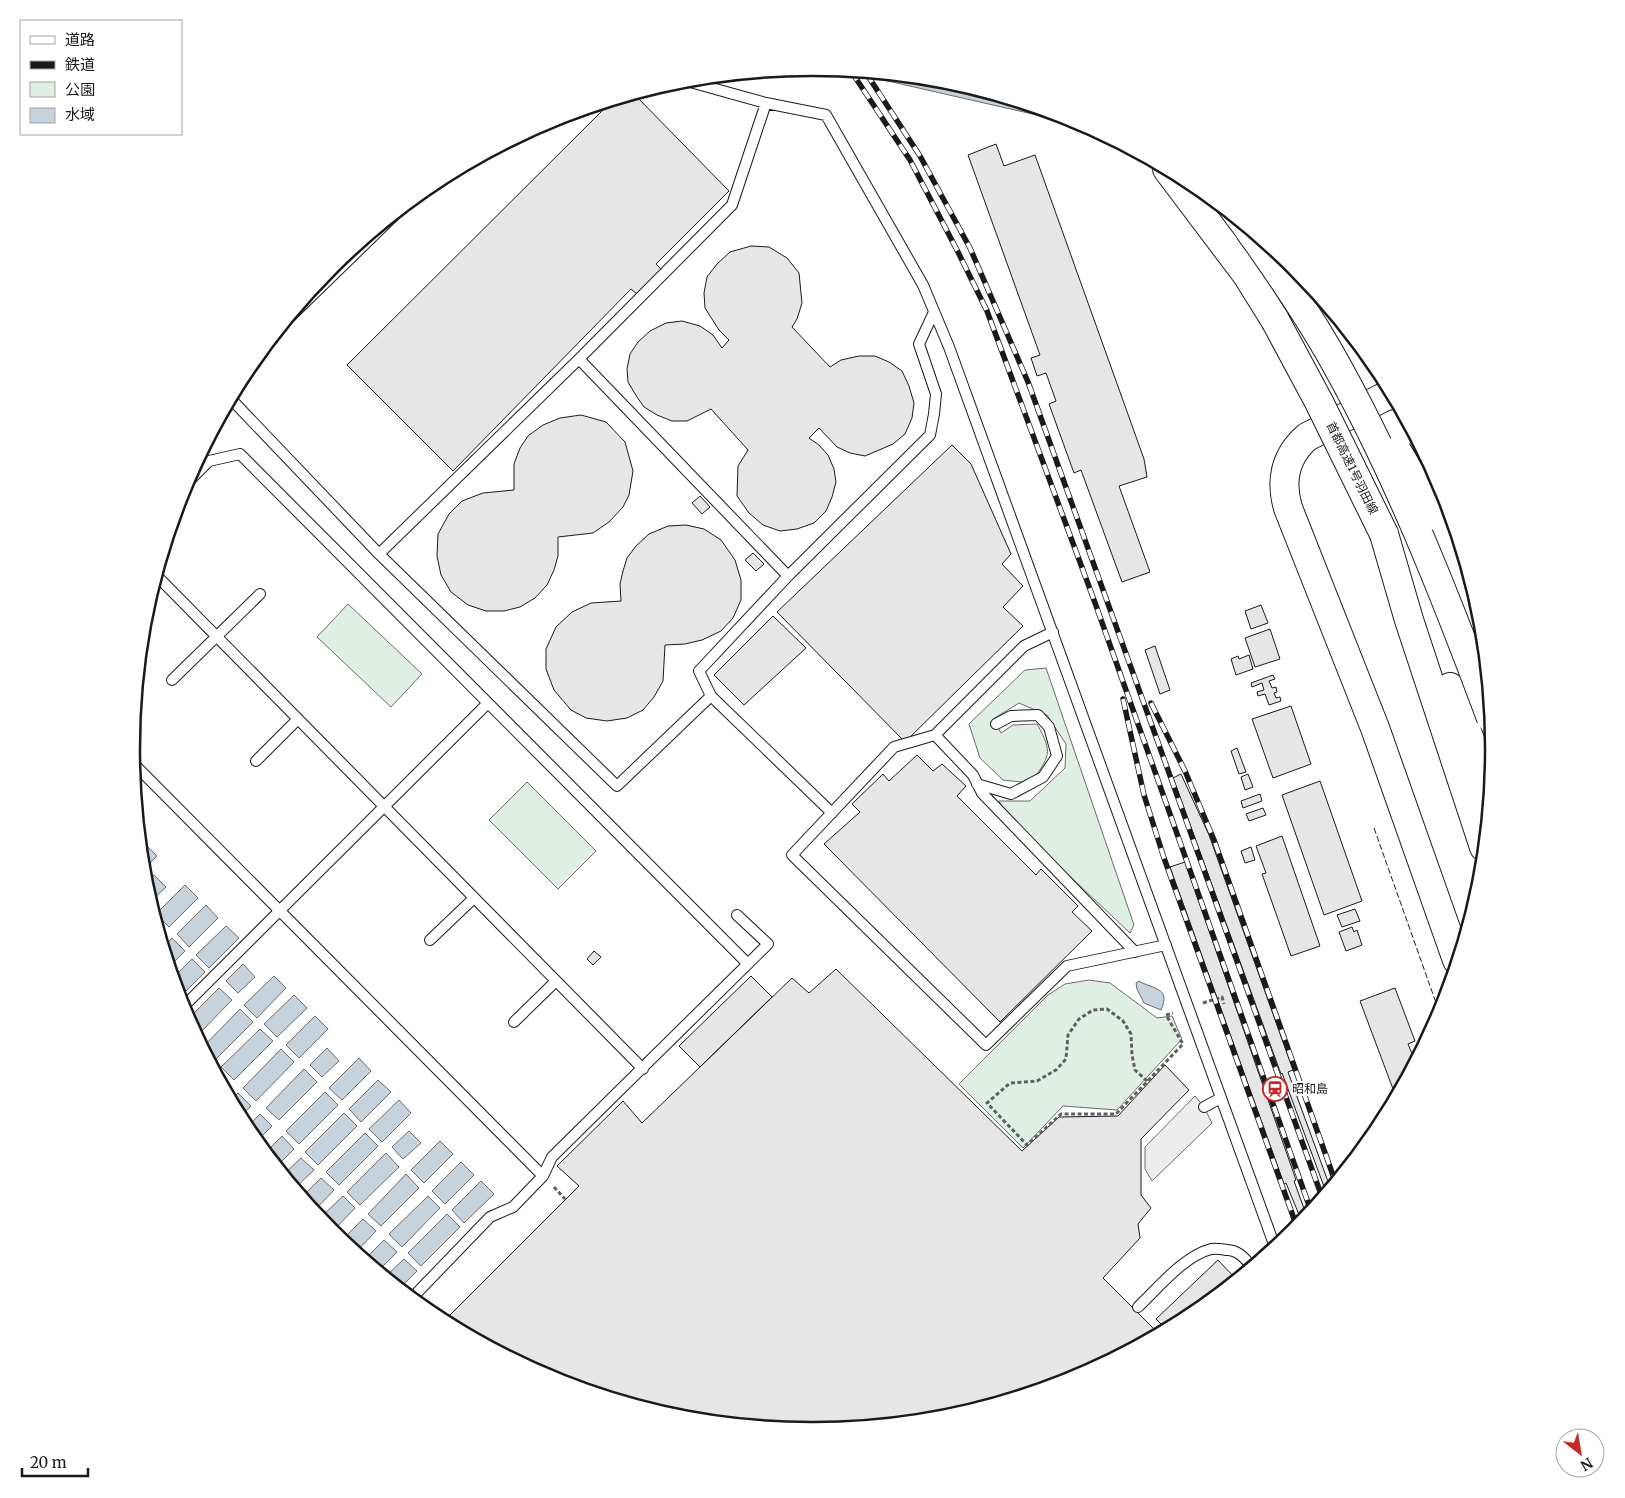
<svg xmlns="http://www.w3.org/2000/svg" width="1625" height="1498" font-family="Merriweather,'Noto Sans JP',serif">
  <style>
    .green { fill: #e0efe3; stroke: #6a6a6a }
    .parking { fill: #ededed; stroke: #6a6a6a }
    .water { fill: #c6d2dc; stroke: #6a6a6a }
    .building { fill: #e6e6e6; stroke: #1a1a1a }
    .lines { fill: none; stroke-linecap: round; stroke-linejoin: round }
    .lane-casing { stroke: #1a1a1a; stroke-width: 12 }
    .secondary-casing { stroke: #1a1a1a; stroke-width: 30 }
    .highway-casing { stroke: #1a1a1a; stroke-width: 30 }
    .path { stroke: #5f5f5f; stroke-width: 3; stroke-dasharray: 4 2.5; stroke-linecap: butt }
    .lane { stroke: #fff; stroke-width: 10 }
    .secondary { stroke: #fff; stroke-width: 28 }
    .highway { stroke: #fff; stroke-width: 28 }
    .rail-casing { stroke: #1a1a1a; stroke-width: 5.5 }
    .rail { stroke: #fff; stroke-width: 4; stroke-dasharray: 11; stroke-linecap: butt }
    .highway-bridge-casing { stroke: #1a1a1a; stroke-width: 30; stroke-linecap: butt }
    .highway-bridge { stroke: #fff; stroke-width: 28 }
    .fence { stroke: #1a1a1a; stroke-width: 1; stroke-dasharray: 6 2.5; stroke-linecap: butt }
    .labels { text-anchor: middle; stroke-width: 4; stroke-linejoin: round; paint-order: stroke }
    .street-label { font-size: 12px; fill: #1a1a1a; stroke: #fff }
    .poi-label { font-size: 12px; fill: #1a1a1a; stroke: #fff; text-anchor: start }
    .rim { fill: none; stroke: #1a1a1a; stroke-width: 2.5 }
  </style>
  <rect width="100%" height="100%" fill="#fff"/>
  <path class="green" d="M 348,604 L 422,674 L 391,707 L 317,637 Z
    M 1046,668 L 1134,925 L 1130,933 L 1007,817 L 999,801 L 1030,801 L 1065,768 L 1066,744 L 1047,715 L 1019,703 L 993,719 L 1001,733 L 1013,725 L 1037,724 C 1054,754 1049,756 1031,783 L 1003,780 L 980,758 L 969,724 L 1025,670 Z
    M 527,782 L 596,851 L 558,889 L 489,820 Z
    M 1089,980 L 1110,983 L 1157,1018 L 1172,1016 L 1182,1039 L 1117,1110 L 1063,1106 L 1023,1148 L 959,1084 L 1048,995 L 1065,984 Z"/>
  <path class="parking" d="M 1195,1096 L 1204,1107 L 1212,1123 L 1152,1181 L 1145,1169 L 1145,1147 Z"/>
  <path class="water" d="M 844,71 L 946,81 L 1074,119 L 1085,126 Z
    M 144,843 L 157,856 L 143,870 L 141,846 Z
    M 154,875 L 166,887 L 150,902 L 145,884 Z
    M 185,885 L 198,898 L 169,927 L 156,914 Z
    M 206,905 L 218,918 L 189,947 L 177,934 Z
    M 226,926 L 239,938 L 209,968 L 196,955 Z
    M 172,938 L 185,951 L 170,966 L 164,947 Z
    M 192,959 L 205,972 L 179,998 L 173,978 Z
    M 243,964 L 255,977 L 238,993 L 226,981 Z
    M 274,976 L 286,988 L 257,1018 L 244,1005 Z
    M 1139,981 C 1154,990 1171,987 1161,1010 L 1144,1003 L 1137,989 L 1136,983 Z
    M 219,988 L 232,1000 L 197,1036 L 188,1019 Z
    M 294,995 L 307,1008 L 277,1037 L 264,1024 Z
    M 240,1009 L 253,1022 L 214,1061 L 203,1047 Z
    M 315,1016 L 328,1029 L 299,1058 L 286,1045 Z
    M 260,1029 L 273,1041 L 234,1080 L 221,1067 Z
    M 327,1048 L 339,1061 L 322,1077 L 310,1065 Z
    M 281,1049 L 294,1062 L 256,1101 L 243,1088 Z
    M 359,1058 L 371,1071 L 342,1100 L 329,1088 Z
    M 304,1069 L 317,1082 L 279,1120 L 266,1108 Z
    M 378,1080 L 391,1092 L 361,1122 L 349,1109 Z
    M 325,1092 L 338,1105 L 299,1144 L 286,1131 Z
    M 238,1093 L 251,1106 L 240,1117 L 231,1100 Z
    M 399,1100 L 411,1113 L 382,1142 L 369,1129 Z
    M 344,1113 L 357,1126 L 318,1165 L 305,1152 Z
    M 260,1114 L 272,1126 L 257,1141 L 246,1128 Z
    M 409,1131 L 421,1143 L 403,1159 L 392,1147 Z
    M 365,1133 L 378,1146 L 339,1185 L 326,1172 Z
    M 282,1136 L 294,1149 L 277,1166 L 266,1152 Z
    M 440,1141 L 453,1154 L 424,1183 L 411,1170 Z
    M 386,1153 L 399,1167 L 360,1205 L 347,1192 Z
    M 301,1158 L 314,1170 L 295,1188 L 284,1174 Z
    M 461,1162 L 474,1175 L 445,1204 L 432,1191 Z
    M 406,1174 L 419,1188 L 381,1226 L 368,1214 Z
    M 321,1178 L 334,1190 L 314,1211 L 302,1197 Z
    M 481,1181 L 494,1194 L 464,1223 L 452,1210 Z
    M 343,1196 L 355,1208 L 332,1232 L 320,1218 Z
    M 428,1196 L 440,1208 L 402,1247 L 389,1234 Z
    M 447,1214 L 460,1227 L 421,1266 L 408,1253 Z
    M 363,1219 L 376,1231 L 356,1252 L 342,1240 Z
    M 384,1240 L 397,1252 L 379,1270 L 365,1259 Z
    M 404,1259 L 417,1271 L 400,1288 L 386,1276 Z"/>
  <path class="building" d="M 634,94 L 729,191 L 656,264 L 663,271 L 638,295 L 631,289 L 453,471 L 347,365 L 612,101 Z
    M 996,144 L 1004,166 L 1035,155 L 1144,459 L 1147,477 L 1119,486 L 1150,572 L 1122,582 L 1081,470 L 1074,473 L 1049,404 L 1056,401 L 1046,373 L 1037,376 L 1031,358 L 1040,355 L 968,155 Z
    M 751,246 L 769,247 L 787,258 L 799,273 L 802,303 L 797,319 L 792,327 L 830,367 L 841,360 L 859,356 L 875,356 L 889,362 L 902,371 L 909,386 L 914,403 L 912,418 L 905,434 L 893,444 L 865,456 L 850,453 L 837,447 L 819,428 L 809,438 L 819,445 L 828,455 L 834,469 L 836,482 L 832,497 L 826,511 L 814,523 L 797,529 L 780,531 L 763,525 L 749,513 L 737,496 L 738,466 L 748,450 L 711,409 L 687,421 L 672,421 L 657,415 L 644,407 L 637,397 L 628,382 L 627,369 L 630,354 L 638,342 L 650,331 L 666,323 L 682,321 L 700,326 L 713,335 L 722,348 L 729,340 L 719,330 L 705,308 L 704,293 L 707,277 L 717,264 L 730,252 Z
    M 581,415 L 606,422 L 625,442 L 633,471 L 629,495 L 623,507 L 609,522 L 593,533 L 558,537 L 558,556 L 554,570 L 547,585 L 535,598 L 520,607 L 504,611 L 486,611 L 468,605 L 451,592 L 441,575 L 437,556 L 438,534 L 449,514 L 462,501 L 483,493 L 514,490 L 514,464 L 520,448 L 528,436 L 543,425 L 560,418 Z
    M 952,445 L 971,464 L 1011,554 L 1002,564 L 1023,586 L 1003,607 L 1023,626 L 905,742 L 777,612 Z
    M 700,496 L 710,507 L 702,514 L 692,503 Z
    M 686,525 L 704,529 L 721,540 L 735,560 L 741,580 L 741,600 L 733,618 L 721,631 L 702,640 L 685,644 L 665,645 L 663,681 L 654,697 L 643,710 L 627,718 L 607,721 L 586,718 L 571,710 L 554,690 L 546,669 L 546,649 L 556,627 L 572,612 L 591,603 L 621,601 L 620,584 L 623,571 L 627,558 L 636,546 L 649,534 L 668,526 Z
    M 753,553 L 764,564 L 756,571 L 745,560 Z
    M 1261,605 L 1268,623 L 1251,629 L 1245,611 Z
    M 773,616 L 806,648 L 744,705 L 714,675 Z
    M 1270,629 L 1280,659 L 1255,667 L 1245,638 Z
    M 1155,646 L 1170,690 L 1160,694 L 1145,650 Z
    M 1249,655 L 1253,669 L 1236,675 L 1231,659 L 1238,656 L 1239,659 Z
    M 1273,675 L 1275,679 L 1269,681 L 1272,688 L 1276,687 L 1277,692 L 1274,693 L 1276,698 L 1280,697 L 1281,701 L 1269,705 L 1265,694 L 1258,696 L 1257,692 L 1264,690 L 1262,683 L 1252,687 L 1251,683 Z
    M 1291,706 L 1311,764 L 1273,778 L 1252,719 Z
    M 1237,748 L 1246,772 L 1239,774 L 1231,751 Z
    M 917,755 L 933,771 L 942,764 L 966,786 L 957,796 L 1036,875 L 1041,869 L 1078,906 L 1072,912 L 1092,931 L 1000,1022 L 824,844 L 860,812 L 852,804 L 883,774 L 889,781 Z
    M 1181,774 L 1209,835 L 1293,1070 L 1288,1072 L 1330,1187 L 1326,1192 L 1282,1073 L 1281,1074 L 1173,778 Z
    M 1248,774 L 1253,787 L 1245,790 L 1241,777 Z
    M 1320,781 L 1362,901 L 1324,915 L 1282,795 Z
    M 1260,794 L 1262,801 L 1243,808 L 1241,801 Z
    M 1263,808 L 1266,815 L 1249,821 L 1246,814 Z
    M 1282,836 L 1320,946 L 1291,956 L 1262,874 L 1266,873 L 1256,846 Z
    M 1251,847 L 1255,860 L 1245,863 L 1241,851 Z
    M 1185,862 L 1296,1180 L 1294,1181 L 1306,1214 L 1309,1213 L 1302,1222 L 1286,1183 L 1284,1184 L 1170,867 Z
    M 1355,909 L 1360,921 L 1342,927 L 1337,915 Z
    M 1352,927 L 1354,932 L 1357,930 L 1362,945 L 1346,951 L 1339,932 Z
    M 594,951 L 601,957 L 593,965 L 587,959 Z
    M 836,969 L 1022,1151 L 1059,1117 L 1118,1116 L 1165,1065 L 1189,1090 L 1141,1139 L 1141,1195 L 1151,1208 L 1138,1224 L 1140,1238 L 1103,1278 L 1158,1333 L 1073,1379 L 945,1417 L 812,1430 L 679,1417 L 551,1379 L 444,1321 L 579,1186 L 557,1166 L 623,1101 L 642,1123 L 792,978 L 809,993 Z
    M 751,976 L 772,997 L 700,1067 L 679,1046 Z
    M 1395,988 L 1415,1041 L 1408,1044 L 1415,1061 L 1396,1097 L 1360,1001 Z
    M 1218,1260 L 1236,1279 L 1191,1316 L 1166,1329 L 1156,1319 Z"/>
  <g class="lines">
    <defs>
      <path id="lane" d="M 683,80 L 766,103 L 826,115 L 923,285 L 949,347 L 1275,1247
        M 287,320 L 401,209
        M 579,359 L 788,576 L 699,671 L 711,696 L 832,813
        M 231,399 L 379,554 L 617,786 L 711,696
        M 183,487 L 209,461 L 240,454 L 748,964
        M 379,554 L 579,359 L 732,205 L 766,103
        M 156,575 L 643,1069
        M 788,576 L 930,435 L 934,414 L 936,394 L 919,344 L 934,312
        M 1053,632 L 1024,646 L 935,735 L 894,747 L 792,855 L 986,1045 L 1067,966 L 1166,945
        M 172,680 L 260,594
        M 935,735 L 973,775 L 982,793 L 1135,952
        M 256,761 L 298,719
        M 132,762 L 543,1176
        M 977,784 L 1011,794 L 1043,777 L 1057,756 L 1049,727 L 1038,715 L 1011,716 L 996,724
        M 430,940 L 474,898
        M 182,1008 L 488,703
        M 514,1022 L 556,981
        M 1204,1107 L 1221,1098
        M 412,1298 L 490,1217 L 513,1207 L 543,1176 L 552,1157 L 768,944 L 737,915
        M 1138,1307 C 1158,1288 1184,1256 1211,1249 C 1216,1248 1221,1249 1227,1250 C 1237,1250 1246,1258 1251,1267"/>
      <path id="secondary" d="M 1392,394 L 1382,398 L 1307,437 C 1285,456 1280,481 1288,508 L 1375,728 L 1457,960"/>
      <path id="highway" d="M 1167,169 L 1247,275 L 1275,320
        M 1436,516 L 1461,569 L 1481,618
        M 1384,534 L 1409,620 L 1484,847
        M 1450,687 L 1490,792"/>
    </defs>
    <use href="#lane" class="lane-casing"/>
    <use href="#secondary" class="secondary-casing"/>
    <use href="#highway" class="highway-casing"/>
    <path class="path" d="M 1203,1003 L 1222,997 L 1224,1004
      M 1147,1081 L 1135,1070 L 1132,1055 L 1131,1034 L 1123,1021 L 1107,1009 L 1093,1010 L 1079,1019 L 1068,1035 L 1066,1059 L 1056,1070 L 1037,1081 L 1010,1083 L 987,1103 L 1027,1145 L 1061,1114 L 1116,1114 L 1183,1044 L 1166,1015 L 1173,1013
      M 554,1187 L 565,1199"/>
    <use href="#lane" class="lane"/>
    <use href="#secondary" class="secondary"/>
    <use href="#highway" class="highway"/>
    <defs>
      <path id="rail" d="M 851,71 L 910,160 L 958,252 L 987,311 L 1094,600 L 1311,1211
        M 866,73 L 920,156 L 970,248 L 1028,382 L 1322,1197
        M 1123,699 L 1144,795 L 1164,858 L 1297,1227
        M 1151,703 L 1185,771 L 1214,840 L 1335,1181"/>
    </defs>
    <use href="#rail" class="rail-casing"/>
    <use href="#rail" class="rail"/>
    <defs>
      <path id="highway-bridge" d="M 1249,230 C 1277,269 1304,309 1328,350 C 1395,467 1444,592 1491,718
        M 1275,320 L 1319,402 L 1384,534
        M 1397,451 L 1436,516"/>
    </defs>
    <use href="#highway-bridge" class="highway-bridge-casing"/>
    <use href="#highway-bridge" class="highway-bridge"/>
    <path class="fence" d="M 1374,828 L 1440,1014"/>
  </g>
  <defs>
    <symbol id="station-ring" viewBox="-11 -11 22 22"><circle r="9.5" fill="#fff" stroke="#c62828" stroke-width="1.5"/><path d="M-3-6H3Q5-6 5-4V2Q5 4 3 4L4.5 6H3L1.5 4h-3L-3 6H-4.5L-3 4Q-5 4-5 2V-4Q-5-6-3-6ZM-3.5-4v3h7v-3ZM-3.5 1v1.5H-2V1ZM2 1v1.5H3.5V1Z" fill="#c62828"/></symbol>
  </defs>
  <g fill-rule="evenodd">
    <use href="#station-ring" x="1261" y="1075" width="28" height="28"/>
  </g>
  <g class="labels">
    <g class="street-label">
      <text transform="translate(1352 468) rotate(64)" y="4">首都高速1号羽田線</text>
    </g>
    <g class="poi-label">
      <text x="1292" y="1093">昭和島</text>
    </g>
  </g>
  <path d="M0 0H1625V1498H0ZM812 76H813A672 672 0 0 1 1485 748V750A672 672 0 0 1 813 1422H812A672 672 0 0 1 140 750V748A672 672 0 0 1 812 76Z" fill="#fff" fill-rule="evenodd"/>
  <path class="rim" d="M812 76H813A672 672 0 0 1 1485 748V750A672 672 0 0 1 813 1422H812A672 672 0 0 1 140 750V748A672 672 0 0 1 812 76Z"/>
  <rect x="20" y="20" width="162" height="115" fill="#ffffff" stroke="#a3a3a3"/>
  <rect x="30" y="36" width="25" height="8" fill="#ffffff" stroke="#a3a3a3"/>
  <text x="65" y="45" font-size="15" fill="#1a1a1a">道路</text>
  <rect x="30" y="61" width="25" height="8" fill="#1a1a1a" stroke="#a3a3a3"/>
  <text x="65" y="70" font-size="15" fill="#1a1a1a">鉄道</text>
  <rect x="30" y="82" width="25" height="15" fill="#e0efe3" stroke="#a3a3a3"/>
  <text x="65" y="95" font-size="15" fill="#1a1a1a">公園</text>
  <rect x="30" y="108" width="25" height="15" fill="#c6d2dc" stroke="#a3a3a3"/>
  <text x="65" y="120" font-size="15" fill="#1a1a1a">水域</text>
  <g transform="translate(1580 1453) rotate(149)"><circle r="24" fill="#ffffff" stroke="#a3a3a3"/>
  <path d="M0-4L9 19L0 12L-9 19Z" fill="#c62828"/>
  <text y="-8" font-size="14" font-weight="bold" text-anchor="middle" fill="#1a1a1a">N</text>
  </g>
  <path d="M22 1468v8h66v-8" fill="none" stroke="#1a1a1a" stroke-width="2.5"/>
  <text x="30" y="1468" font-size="15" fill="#1a1a1a" stroke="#ffffff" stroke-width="4" paint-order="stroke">20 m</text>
</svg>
